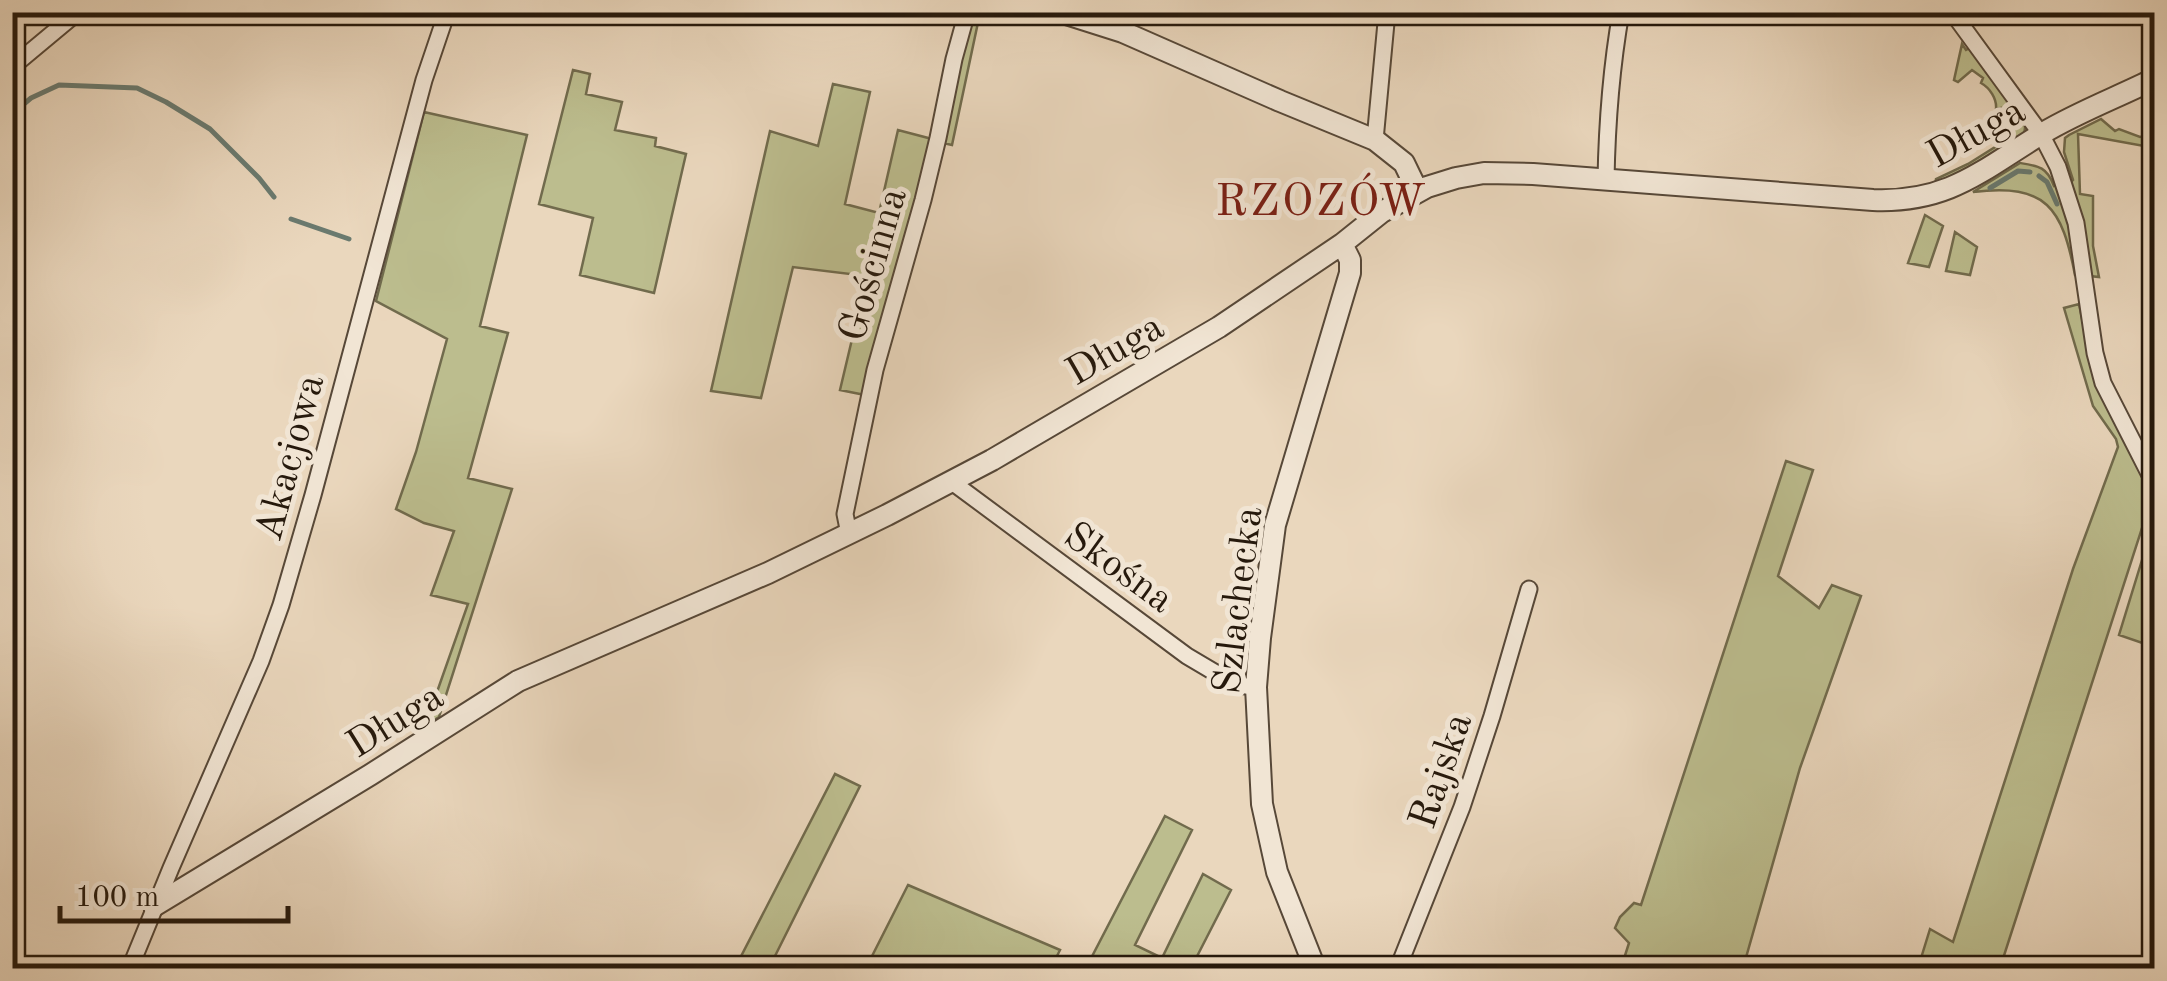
<svg xmlns="http://www.w3.org/2000/svg" width="2167" height="981" font-family="'Old Standard TT',serif">
  <style>
    .green { fill: #bcbd8e; stroke: #716b4d; stroke-width: 2.5 }
    .lines { fill: none; stroke-linecap: round; stroke-linejoin: round }
    .stream { stroke: #6a7a6f; stroke-width: 5 }
    .minor-casing { stroke: #574838; stroke-width: 19 }
    .tertiary-casing { stroke: #574838; stroke-width: 24 }
    .minor { stroke: #f1e5d4; stroke-width: 15 }
    .tertiary { stroke: #f1e5d4; stroke-width: 20 }
    .labels { text-anchor: middle; stroke-width: 10; stroke-linejoin: round; paint-order: stroke }
    .street-label { font-size: 40px; fill: #26190c; stroke: #f1e5d4 }
    .quarter-label { font-size: 45px; letter-spacing: 2.5px; fill: #7a1f14; stroke: #f1e5d4 }
  </style>
  <rect width="100%" height="100%" fill="#ead7bd"/>
  <filter id="stains"><feTurbulence type="fractalNoise" baseFrequency=".002" numOctaves="4"/><feColorMatrix values="0 0 0 0 .2 0 0 0 0 .09 0 0 0 0 .02 0 0 0 .5 -.17"/></filter>
  <radialGradient id="worn" r=".72"><stop offset=".6" stop-color="#630" stop-opacity="0"/><stop offset="1" stop-color="#630" stop-opacity=".3"/></radialGradient>
  <path class="green" d="M 972,13 L 980,13 L 952,145 L 943,143 Z
    M 1962,44 L 1966,50 L 1970,48 L 2012,107 L 2025,121 C 2025,128 2026,131 2021,137 C 2007,155 1957,177 1935,186 L 1936,179 L 1968,164 L 2003,142 L 2001,125 L 2005,120 L 2001,108 L 1996,109 C 1997,99 1990,88 1981,83 L 1983,78 L 1972,70 L 1958,82 L 1954,80 Z
    M 573,70 L 590,74 L 586,94 L 622,102 L 615,130 L 656,138 L 655,146 L 686,154 L 654,293 L 580,275 L 593,218 L 539,204 Z
    M 833,84 L 870,92 L 845,204 L 879,213 L 898,130 L 932,139 L 865,395 L 840,390 L 867,276 L 793,267 L 761,398 L 711,391 L 770,131 L 818,146 Z
    M 424,112 L 527,135 L 480,326 L 508,333 L 468,478 L 512,489 L 439,717 L 425,726 L 468,604 L 431,595 L 454,531 L 424,523 L 396,509 L 416,452 L 447,339 L 376,301 Z
    M 2101,119 L 2115,131 L 2119,129 L 2140,137 L 2154,134 L 2154,143 L 2144,146 L 2078,134 L 2080,194 L 2093,196 L 2093,246 L 2099,277 L 2090,276 L 2070,183 L 2073,180 L 2064,152 L 2065,138 L 2069,135 Z
    M 2020,163 C 2039,166 2047,167 2054,186 L 2058,185 L 2068,211 L 2080,275 L 2075,275 C 2062,208 2047,183 1973,192 Z
    M 1925,215 L 1943,226 L 1929,267 L 1908,263 Z
    M 1955,232 L 1977,247 L 1970,275 L 1946,271 Z
    M 2079,304 L 2094,376 L 2115,421 L 2153,494 L 2000,968 L 1918,968 L 1930,929 L 1953,942 L 2073,569 L 2118,447 L 2116,439 L 2093,406 L 2064,308 Z
    M 1786,461 L 1813,470 L 1778,576 L 1819,608 L 1832,585 L 1861,596 L 1800,768 L 1743,968 L 1621,968 L 1629,943 L 1615,928 L 1620,917 L 1634,903 L 1641,905 Z
    M 2154,521 L 2154,647 L 2119,635 Z
    M 835,774 L 860,786 L 769,968 L 735,968 Z
    M 1165,816 L 1192,830 L 1135,945 L 1162,958 L 1203,874 L 1231,890 L 1191,968 L 1086,968 Z
    M 908,885 L 1060,950 L 1051,968 L 866,968 Z"/>
  <g class="lines">
    <path class="stream" d="M 12,114 L 31,98 L 59,85 L 137,88 L 166,102 L 210,129 L 259,178 L 274,197
      M 2039,176 L 2047,182 L 2057,204
      M 1990,188 L 2018,171 L 2030,172
      M 291,219 L 349,239"/>
    <defs>
      <path id="minor" d="M 1952,12 L 2041,134 L 2058,167 L 2076,223 L 2095,353 L 2103,383 L 2154,483
        M 12,67 L 78,12
        M 1375,140 L 1387,12
        M 1606,180 C 1607,123 1611,69 1621,12
        M 952,482 L 1187,656 L 1236,685 L 1256,687
        M 849,534 L 845,514 L 875,370 L 923,200 L 938,138 L 954,59 L 967,12
        M 130,968 L 171,868 L 261,661 L 281,605 L 313,495 L 424,80 L 447,12
        M 1398,968 L 1462,807 L 1492,716 L 1529,589"/>
      <path id="tertiary" d="M 1060,12 L 1123,32 L 1280,101 L 1375,140 L 1404,163 L 1418,192
        M 154,906 L 370,775 L 518,681 L 768,573 L 887,515 L 992,460 L 1219,327 L 1342,244 L 1382,212 L 1427,187 L 1456,178 L 1484,173 L 1533,174 L 1873,200 C 1949,203 1982,170 2043,133 C 2078,112 2118,97 2154,79
        M 1315,968 L 1277,872 L 1262,804 L 1256,687 L 1260,638 L 1275,525 L 1350,273 L 1350,260 L 1342,244"/>
    </defs>
    <use href="#minor" class="minor-casing"/>
    <use href="#tertiary" class="tertiary-casing"/>
    <use href="#minor" class="minor"/>
    <use href="#tertiary" class="tertiary"/>
  </g>
  <g class="labels">
    <g class="street-label">
      <text transform="translate(1975 131) rotate(-29)" y="14">Długa</text>
      <text transform="translate(871 264) rotate(-74)" y="14">Gościnna</text>
      <text transform="translate(1114 348) rotate(-30)" y="14">Długa</text>
      <text transform="translate(288 457) rotate(-75)" y="14">Akacjowa</text>
      <text transform="translate(1120 566) rotate(36)" y="14">Skośna</text>
      <text transform="translate(1236 600) rotate(-83)" y="14">Szlachecka</text>
      <text transform="translate(394 719) rotate(-32)" y="14">Długa</text>
      <text transform="translate(1439 770) rotate(-71)" y="14">Rajska</text>
    </g>
    <g class="quarter-label">
      <text x="1322" y="215">RZOZÓW</text>
    </g>
  </g>
  <rect width="2167" height="981" fill="none" stroke="#ead7bd" stroke-width="50"/>
  <rect x="15" y="15" width="2137" height="951" fill="none" stroke="#26190c" stroke-width="5"/>
  <rect x="25" y="25" width="2117" height="931" fill="none" stroke="#26190c" stroke-width="2.5"/>
  <path d="M60 906v15h228v-15" fill="none" stroke="#26190c" stroke-width="5"/>
  <text x="75" y="906" font-size="30" fill="#26190c" stroke="#f1e5d4" stroke-width="8" paint-order="stroke">100 m</text>
  <rect width="100%" height="100%" filter="url(#stains)"/>
  <rect width="100%" height="100%" fill="url(#worn)"/>
</svg>
